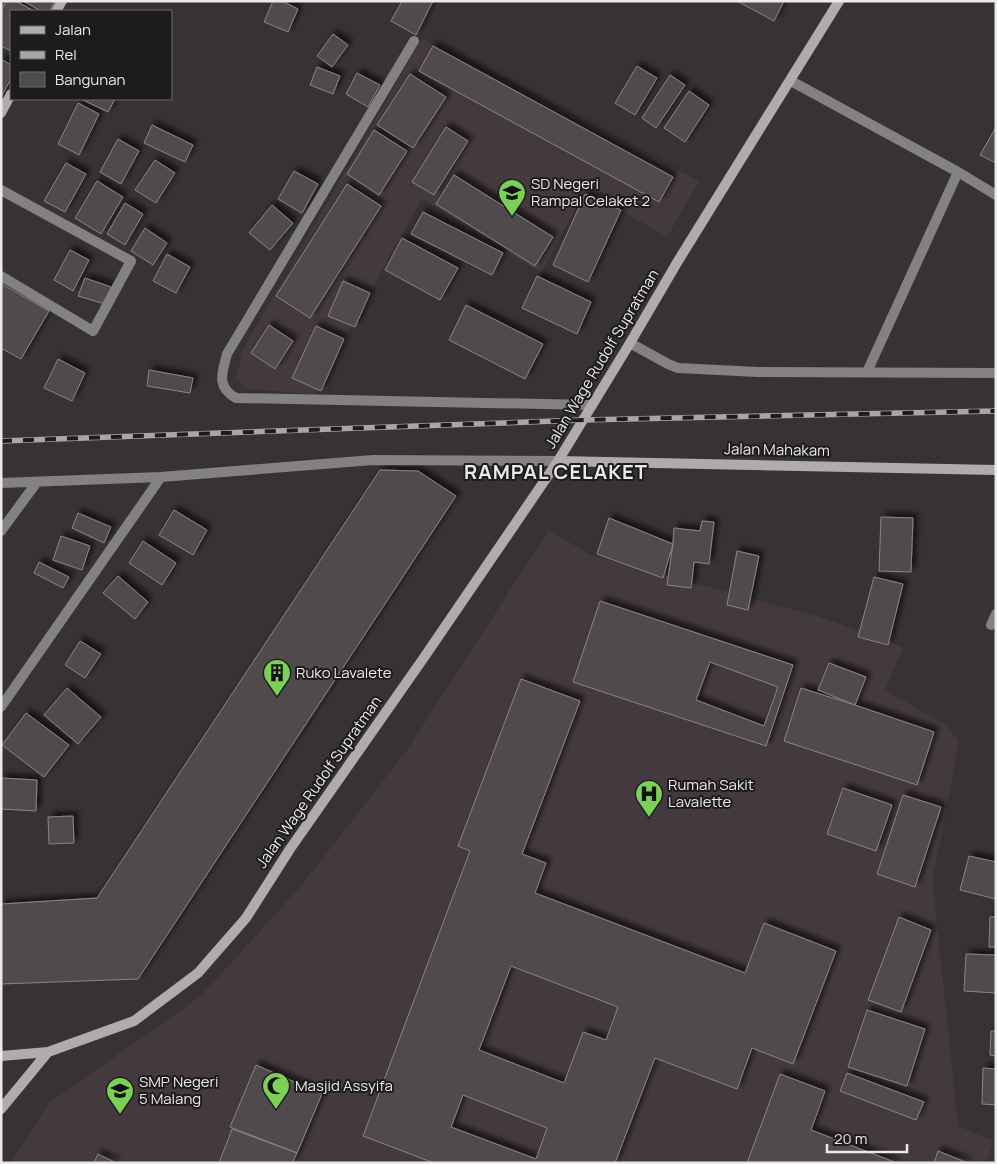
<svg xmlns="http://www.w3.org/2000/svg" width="997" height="1164" font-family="Manrope,sans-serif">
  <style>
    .built { fill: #44393e }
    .building { fill: #504c4e; stroke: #898486; fill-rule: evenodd; filter: url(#shadow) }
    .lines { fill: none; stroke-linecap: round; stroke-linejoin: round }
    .street { stroke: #838182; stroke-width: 10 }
    .secondary { stroke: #b0acae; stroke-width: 10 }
    .rail-casing { stroke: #a9a6a7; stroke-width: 5.5 }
    .rail { stroke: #1d1b1c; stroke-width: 4; stroke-dasharray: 11; stroke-linecap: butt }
    .labels { text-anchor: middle; stroke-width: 4; stroke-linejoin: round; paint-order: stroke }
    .poi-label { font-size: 15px; fill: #ebe9ea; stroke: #1d1b1c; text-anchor: start }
    .street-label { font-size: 15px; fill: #ebe9ea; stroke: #1d1b1c }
    .district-label { font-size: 20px; font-weight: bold; letter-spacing: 1px; fill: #ebe9ea; stroke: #1d1b1c }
  </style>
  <defs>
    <filter id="shadow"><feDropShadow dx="4.5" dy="-4.5" stdDeviation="2.5" flood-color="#0009"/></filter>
  </defs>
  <rect width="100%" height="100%" fill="#373335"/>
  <path class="built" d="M 422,39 L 699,181 L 667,237 L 585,190 L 541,273 L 422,198 L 314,394 L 247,389 L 236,379 L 243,349 Z
    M 549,530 L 590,555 L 817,616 L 903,647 L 885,690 L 945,725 L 958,740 L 956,759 L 933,877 L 936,914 L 958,1126 L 994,1141 L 986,1163 L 11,1163 L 49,1103 L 201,996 L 301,886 L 407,750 Z"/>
  <path class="building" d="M 6,1 L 16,1 L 34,11 L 11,11 L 11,51 L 1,46 L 1,11 Z
    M 23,1 L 55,1 L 49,11 L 41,11 Z
    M 273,1 L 282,1 L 298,9 L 288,32 L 264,22 Z
    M 402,1 L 433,1 L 416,35 L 391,21 Z
    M 737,1 L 784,1 L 774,21 Z
    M 333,34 L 348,45 L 332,67 L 317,56 Z
    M 433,46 L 673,177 L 659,202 L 419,71 Z
    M 1,59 L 11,65 L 11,79 L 1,97 Z
    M 637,66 L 657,78 L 635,115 L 615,103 Z
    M 317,67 L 340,76 L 333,94 L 310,85 Z
    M 357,73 L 380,85 L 368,107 L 346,94 Z
    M 410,74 L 446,97 L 413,148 L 377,125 Z
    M 670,75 L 685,85 L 656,128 L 642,118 Z
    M 689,91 L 709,105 L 685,142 L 664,128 Z
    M 81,99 L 115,99 L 108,112 Z
    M 78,103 L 99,114 L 79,155 L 58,144 Z
    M 152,125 L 193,145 L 185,162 L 144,143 Z
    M 446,127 L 468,141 L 434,195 L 412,182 Z
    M 996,127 L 996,163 L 980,155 Z
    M 374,130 L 407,151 L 379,195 L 347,174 Z
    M 118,139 L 139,151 L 121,184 L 100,172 Z
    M 155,160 L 175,173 L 156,203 L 135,190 Z
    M 66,163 L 86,174 L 65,212 L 44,201 Z
    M 294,171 L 318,184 L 302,213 L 278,199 Z
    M 454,175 L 553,237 L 535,266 L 436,204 Z
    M 97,181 L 123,197 L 101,234 L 75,218 Z
    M 347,184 L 381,206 L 310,318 L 276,296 Z
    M 585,194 L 621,210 L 588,282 L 553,265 Z
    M 125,203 L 143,214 L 125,245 L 107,234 Z
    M 272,205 L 293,223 L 270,250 L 249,233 Z
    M 423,212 L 503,253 L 492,275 L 411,234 Z
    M 145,228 L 167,243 L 153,265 L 131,251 Z
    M 402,238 L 458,268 L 440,300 L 385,270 Z
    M 70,250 L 89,260 L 73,291 L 54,280 Z
    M 167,254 L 190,267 L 176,293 L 153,281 Z
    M 537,276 L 591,302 L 577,334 L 522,308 Z
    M 85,278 L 111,287 L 105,304 L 78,296 Z
    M 343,281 L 370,293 L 355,327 L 328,316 Z
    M 2,284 L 49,311 L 21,359 L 1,348 L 1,286 Z
    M 466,305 L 543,344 L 525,379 L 449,340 Z
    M 269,325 L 293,341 L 275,369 L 251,353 Z
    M 316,326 L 344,339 L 321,391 L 292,378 Z
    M 58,359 L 85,373 L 72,401 L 44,388 Z
    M 149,370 L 193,378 L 190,393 L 147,386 Z
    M 380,470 L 418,471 L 456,496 L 138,979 L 1,984 L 1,904 L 97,898 Z
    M 174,510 L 207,530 L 193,555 L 159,535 Z
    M 78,513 L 111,527 L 104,543 L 72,528 Z
    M 881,517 L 913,518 L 911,572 L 879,571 Z
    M 609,518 L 673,544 L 663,578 L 597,554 Z
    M 702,521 L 714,522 L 709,564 L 694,562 L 691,588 L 667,585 L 673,544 L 674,528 L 700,531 Z
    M 61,536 L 90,546 L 82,570 L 53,560 Z
    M 143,541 L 176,563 L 162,585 L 129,563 Z
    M 737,551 L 759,556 L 748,610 L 727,605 Z
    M 39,562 L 69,577 L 63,588 L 34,573 Z
    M 118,576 L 148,602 L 135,619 L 103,593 Z
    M 874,577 L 903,584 L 888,645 L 858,637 Z
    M 600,601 L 793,665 L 766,746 L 573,682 Z
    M 80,641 L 101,654 L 85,678 L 65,665 Z
    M 710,662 L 778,687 L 764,726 L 696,700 Z
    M 829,663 L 866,677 L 855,705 L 818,690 Z
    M 521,679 L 580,701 L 522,854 L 546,863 L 535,893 L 745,973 L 764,923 L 836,951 L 793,1064 L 752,1048 L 737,1089 L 655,1058 L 615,1163 L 434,1163 L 363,1136 L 470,851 L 458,846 ZM 511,966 L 618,1007 L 606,1040 L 583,1032 L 564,1083 L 479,1050 ZM 463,1095 L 547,1128 L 536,1159 L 451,1127 Z
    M 67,688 L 101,717 L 78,744 L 44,715 Z
    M 801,688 L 855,705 L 934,732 L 917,785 L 784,741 Z
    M 26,713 L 69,745 L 44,777 L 2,745 Z
    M 1,778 L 37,780 L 36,811 L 1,809 Z
    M 843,788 L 892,805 L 876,851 L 827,834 Z
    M 903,795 L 941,807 L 915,887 L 877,874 Z
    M 73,816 L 74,843 L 49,844 L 48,817 Z
    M 969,856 L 996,862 L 996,899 L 960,890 Z
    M 899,917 L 931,930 L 901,1012 L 868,1000 Z
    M 990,917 L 996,917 L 996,947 L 989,947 Z
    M 966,954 L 996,955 L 996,993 L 964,991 Z
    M 867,1010 L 925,1029 L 907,1086 L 848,1067 Z
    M 991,1031 L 996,1031 L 996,1056 L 990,1055 Z
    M 256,1065 L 322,1094 L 297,1153 L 230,1127 Z
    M 983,1068 L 996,1069 L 996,1105 L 982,1104 Z
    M 847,1073 L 924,1102 L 916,1120 L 840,1091 Z
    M 780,1074 L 825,1091 L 811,1130 L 897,1163 L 747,1163 Z
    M 232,1129 L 297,1153 L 292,1163 L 219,1163 Z
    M 938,1151 L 968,1163 L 934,1163 Z
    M 98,1154 L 116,1163 L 94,1163 Z"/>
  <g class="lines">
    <path class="street" d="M 414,41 L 227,354 C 222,373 216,387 236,398 L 592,405
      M 791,81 L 958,172 L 996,195
      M 1,190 L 131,261 L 93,331 L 1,276
      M 630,343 L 668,364 L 678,368 L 758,372 L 996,373
      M 867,372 L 958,172
      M 1,483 L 161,477 L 373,460 L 558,461
      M 1,531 L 37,482
      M 991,625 L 996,614
      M 1,707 L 161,477"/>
    <path class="secondary" d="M 56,11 L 62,1
      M 1,113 L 11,94
      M 558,461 L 996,470
      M 1,1056 L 48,1052 L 134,1021 L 198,973 L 246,918 L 290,849 L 425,656 L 558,461 L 630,343 L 678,261 L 839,1
      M 1,1109 L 48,1052"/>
    <defs>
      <path id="rail" d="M 1,441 L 583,420 L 996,411"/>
    </defs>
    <use href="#rail" class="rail-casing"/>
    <use href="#rail" class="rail"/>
  </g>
  <defs>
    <symbol id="school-pin" viewBox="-11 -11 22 30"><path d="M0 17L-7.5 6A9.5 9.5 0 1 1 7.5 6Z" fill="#7bd156" stroke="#1d1b1c"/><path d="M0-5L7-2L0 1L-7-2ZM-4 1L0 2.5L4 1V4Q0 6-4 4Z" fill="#111"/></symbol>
    <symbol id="building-pin" viewBox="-11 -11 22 30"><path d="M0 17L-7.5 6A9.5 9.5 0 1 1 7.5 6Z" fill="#7bd156" stroke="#1d1b1c"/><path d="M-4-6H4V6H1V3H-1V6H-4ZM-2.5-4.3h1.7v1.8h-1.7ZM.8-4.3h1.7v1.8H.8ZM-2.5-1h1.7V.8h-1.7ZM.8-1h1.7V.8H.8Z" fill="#111"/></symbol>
    <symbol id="hospital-pin" viewBox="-11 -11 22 30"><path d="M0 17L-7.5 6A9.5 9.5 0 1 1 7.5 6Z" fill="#7bd156" stroke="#1d1b1c"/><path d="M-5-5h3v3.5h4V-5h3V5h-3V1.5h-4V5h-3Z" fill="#111"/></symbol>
    <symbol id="mosque-pin" viewBox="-11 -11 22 30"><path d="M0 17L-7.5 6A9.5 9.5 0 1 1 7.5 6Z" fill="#7bd156" stroke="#1d1b1c"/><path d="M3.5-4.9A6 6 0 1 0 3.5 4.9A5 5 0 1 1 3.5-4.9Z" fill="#111"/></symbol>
  </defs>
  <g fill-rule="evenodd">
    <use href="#school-pin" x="496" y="177" width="32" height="43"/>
    <use href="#building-pin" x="261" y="657" width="32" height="43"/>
    <use href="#hospital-pin" x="633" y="778" width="32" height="43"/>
    <use href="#mosque-pin" x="260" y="1070" width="32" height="43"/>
    <use href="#school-pin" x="104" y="1075" width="32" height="43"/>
  </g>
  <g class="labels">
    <g class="poi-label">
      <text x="531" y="189">SD Negeri<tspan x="531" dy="17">Rampal Celaket 2</tspan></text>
      <text x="296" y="678">Ruko Lavalete</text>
      <text x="668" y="790">Rumah Sakit<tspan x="668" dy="17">Lavalette</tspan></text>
      <text x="139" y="1087">SMP Negeri<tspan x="139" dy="17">5 Malang</tspan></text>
      <text x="295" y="1091">Masjid Assyifa</text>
    </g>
    <g class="street-label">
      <text transform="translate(602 359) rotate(-59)" y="5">Jalan Wage Rudolf Supratman</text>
      <text transform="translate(777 450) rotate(1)" y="5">Jalan Mahakam</text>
      <text transform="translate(319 782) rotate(-55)" y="5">Jalan Wage Rudolf Supratman</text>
    </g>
    <g class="district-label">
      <text x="556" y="479">RAMPAL CELAKET</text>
    </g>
  </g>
  <rect width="997" height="1164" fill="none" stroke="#ebe9ea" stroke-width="5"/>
  <rect x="10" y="10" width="162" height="90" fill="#1d1b1c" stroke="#6f6d6e"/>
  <rect x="20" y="26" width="25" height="8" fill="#b0acae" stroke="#6f6d6e"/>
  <text x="55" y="35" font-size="15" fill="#ebe9ea">Jalan</text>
  <rect x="20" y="51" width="25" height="8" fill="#a9a6a7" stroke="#6f6d6e"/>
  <text x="55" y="60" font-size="15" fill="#ebe9ea">Rel</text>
  <rect x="20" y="72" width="25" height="15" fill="#504c4e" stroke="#6f6d6e"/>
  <text x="55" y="85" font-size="15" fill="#ebe9ea">Bangunan</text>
  <path d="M827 1144v8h80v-8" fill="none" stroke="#ebe9ea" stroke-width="2.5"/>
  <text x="834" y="1144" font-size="15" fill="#ebe9ea" stroke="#1d1b1c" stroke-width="4" paint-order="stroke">20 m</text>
</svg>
